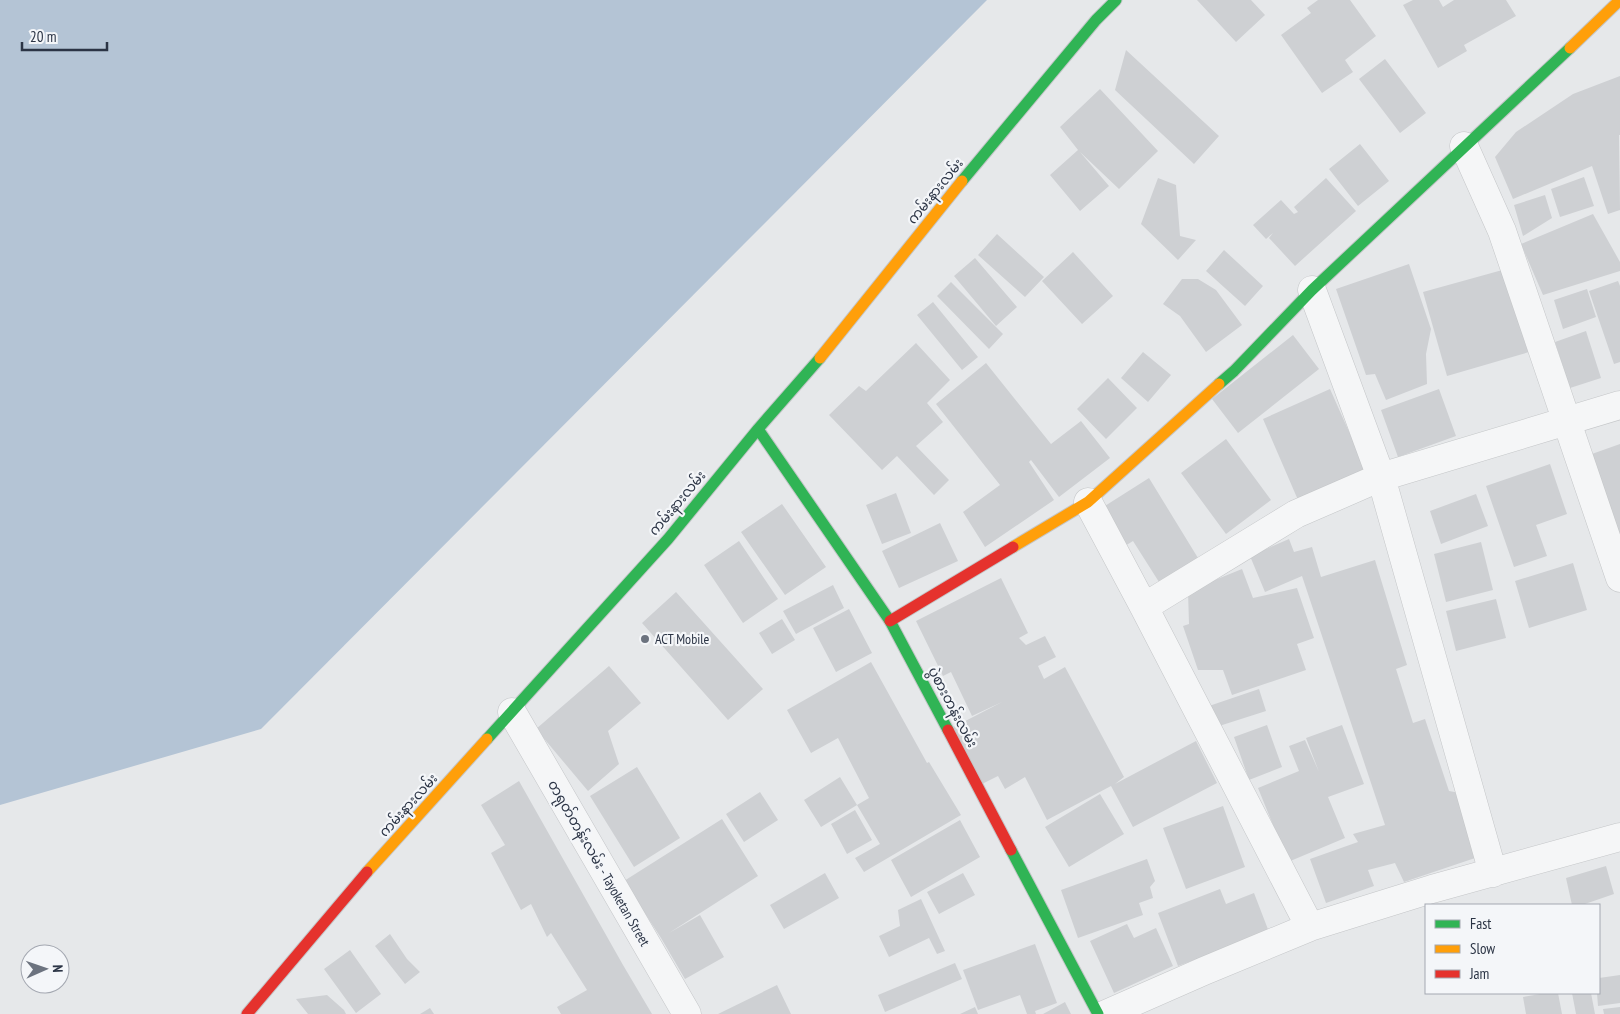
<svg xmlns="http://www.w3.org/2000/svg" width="1620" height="1014" font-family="'PT Sans Narrow','Noto Sans Myanmar',sans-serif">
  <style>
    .water { fill: #b4c4d5 }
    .building { fill: #ced0d3 }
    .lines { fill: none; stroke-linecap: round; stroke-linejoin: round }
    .street-casing { stroke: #c4c6c8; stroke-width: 29 }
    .fast-casing { stroke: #c4c6c8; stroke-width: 13 }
    .slow-casing { stroke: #c4c6c8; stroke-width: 13 }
    .jam-casing { stroke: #c4c6c8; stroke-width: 13 }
    .street { stroke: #f5f6f7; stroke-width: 28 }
    .fast { stroke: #30b455; stroke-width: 11 }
    .slow { stroke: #ff9f0a; stroke-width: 11 }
    .jam { stroke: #e5322d; stroke-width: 11 }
    .poi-dot { fill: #6c737f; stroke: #f4f6f9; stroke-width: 2 }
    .labels { text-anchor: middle; stroke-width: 4.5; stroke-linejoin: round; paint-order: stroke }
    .street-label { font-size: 14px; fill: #2b3445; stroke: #f4f6f9 }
    .poi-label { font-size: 14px; fill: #2b3445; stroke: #f4f6f9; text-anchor: start }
  </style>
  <rect width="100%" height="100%" fill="#e6e8ea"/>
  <path class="water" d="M 0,0 L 987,0 L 261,729 L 0,805 Z"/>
  <path class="building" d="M 1197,0 L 1251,0 L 1265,15 L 1236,42 Z
    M 1318,0 L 1350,0 L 1376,36 L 1345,60 L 1353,72 L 1322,93 L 1281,35 L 1311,13 L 1307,8 Z
    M 1413,0 L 1439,0 L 1443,7 L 1454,0 L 1506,0 L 1516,16 L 1464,45 L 1467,51 L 1438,68 L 1403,5 Z
    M 1126,50 L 1219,136 L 1194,164 L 1115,90 Z
    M 1385,59 L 1426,113 L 1400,133 L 1359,79 Z
    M 1620,76 L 1620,135 L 1619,135 L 1620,210 L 1608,214 L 1592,166 L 1513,199 L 1495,157 L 1516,132 L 1573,94 Z
    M 1100,89 L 1158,151 L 1119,189 L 1080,152 L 1109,186 L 1080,211 L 1050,175 L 1078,150 L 1060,127 Z
    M 1360,144 L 1389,181 L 1358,206 L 1329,169 Z
    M 1584,177 L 1594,206 L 1560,217 L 1551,189 Z
    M 1158,178 L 1176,185 L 1180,236 L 1196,240 L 1178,260 L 1141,224 Z
    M 1326,178 L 1356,211 L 1295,266 L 1269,238 L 1273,233 L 1266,239 L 1253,225 L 1281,200 L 1294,214 L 1298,212 L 1294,207 Z
    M 1545,195 L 1552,218 L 1523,236 L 1514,205 Z
    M 1593,214 L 1620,262 L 1620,271 L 1543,295 L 1521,244 Z
    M 997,234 L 1044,277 L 1025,297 L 978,255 Z
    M 1224,250 L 1263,286 L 1245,306 L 1206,271 Z
    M 1073,252 L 1113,296 L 1082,324 L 1042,281 Z
    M 975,258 L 1017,307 L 996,326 L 954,276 Z
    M 1409,264 L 1431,329 L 1426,354 L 1427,384 L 1386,400 L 1375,374 L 1366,375 L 1336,289 Z
    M 1506,269 L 1529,352 L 1447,376 L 1423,292 Z
    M 1182,279 L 1198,279 L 1216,290 L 1242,325 L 1206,352 L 1180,316 L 1163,304 Z
    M 1618,281 L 1620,286 L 1620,362 L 1614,364 L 1589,291 Z
    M 951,282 L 1003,334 L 989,349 L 937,296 Z
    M 1587,289 L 1596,317 L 1563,329 L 1554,300 Z
    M 933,302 L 978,357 L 962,370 L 917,315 Z
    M 1586,331 L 1601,378 L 1570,388 L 1555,342 Z
    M 1293,335 L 1319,369 L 1238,433 L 1212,399 Z
    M 916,343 L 950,380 L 927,403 L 943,422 L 916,446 L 949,480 L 934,495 L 897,456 L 882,470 L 829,415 L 859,386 L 866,391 Z
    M 1143,352 L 1171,375 L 1148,402 L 1121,378 Z
    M 986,363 L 1051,444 L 1081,421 L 1110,458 L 1059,497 L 1031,460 L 1029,462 L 1054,500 L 985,547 L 963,512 L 1000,485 L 936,404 Z
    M 1108,378 L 1137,408 L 1106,439 L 1077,409 Z
    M 1330,389 L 1366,470 L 1298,500 L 1263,419 Z
    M 1439,389 L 1456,436 L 1398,457 L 1381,410 Z
    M 1226,439 L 1271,500 L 1226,534 L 1181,473 Z
    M 1620,444 L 1620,536 L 1589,455 Z
    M 1550,464 L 1567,514 L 1536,525 L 1547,556 L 1514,567 L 1486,486 Z
    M 1149,478 L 1198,558 L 1159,582 L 1133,541 L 1120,549 L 1097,511 Z
    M 896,493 L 911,533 L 882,544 L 866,505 Z
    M 1476,494 L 1488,526 L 1441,544 L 1430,511 Z
    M 782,504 L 826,567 L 785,595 L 741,532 Z
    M 940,523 L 958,561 L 899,588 L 882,551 Z
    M 1289,539 L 1294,552 L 1312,547 L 1321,577 L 1375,560 L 1407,665 L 1396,669 L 1413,723 L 1425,719 L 1449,791 L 1460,793 L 1481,856 L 1404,882 L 1395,863 L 1368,870 L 1374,886 L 1326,903 L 1310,859 L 1358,842 L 1353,834 L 1385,825 L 1302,576 L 1265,592 L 1250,556 Z
    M 739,541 L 778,599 L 743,623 L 704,565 Z
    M 1481,542 L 1493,590 L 1446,602 L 1434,554 Z
    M 1573,563 L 1587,610 L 1529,628 L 1515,581 Z
    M 1242,569 L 1253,598 L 1297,588 L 1314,638 L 1297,644 L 1306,670 L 1232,695 L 1223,670 L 1198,670 L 1183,626 L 1189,624 L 1188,591 Z
    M 1001,578 L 1028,633 L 1019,638 L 1026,645 L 1045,636 L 1056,657 L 1038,666 L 1044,679 L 1065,667 L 1124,777 L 1115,784 L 1196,741 L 1217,783 L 1133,827 L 1111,786 L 1047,820 L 1025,777 L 1005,789 L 998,776 L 982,784 L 948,730 L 1002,702 L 972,716 L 951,672 L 943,676 L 916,621 Z
    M 833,585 L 844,608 L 796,634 L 783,611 Z
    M 676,592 L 763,689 L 728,720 L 642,623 Z
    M 1496,599 L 1506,638 L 1456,651 L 1446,611 Z
    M 849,609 L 872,653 L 836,672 L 813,628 Z
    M 782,619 L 795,640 L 772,654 L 759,633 Z
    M 871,662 L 927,763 L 929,762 L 961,815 L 864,872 L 855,858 L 880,844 L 857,805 L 821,827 L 804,800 L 840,777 L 857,805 L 869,798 L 838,738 L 811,753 L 787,710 Z
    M 609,666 L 641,703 L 608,731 L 619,764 L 588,791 L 536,729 Z
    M 1259,689 L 1266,711 L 1216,727 L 1209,706 Z
    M 1267,725 L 1282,767 L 1249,780 L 1234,737 Z
    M 1342,725 L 1364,784 L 1328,797 L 1345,838 L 1288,862 L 1258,788 L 1299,771 L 1289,746 L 1305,740 L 1319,772 L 1306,738 Z
    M 637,767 L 680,838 L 634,867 L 590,796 Z
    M 519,781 L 623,965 L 652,1014 L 561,1014 L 557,1007 L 587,990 L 551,933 L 547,937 L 531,904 L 521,910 L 491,853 L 505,845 L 481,805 Z
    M 760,792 L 778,820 L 744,842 L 726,814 Z
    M 1100,794 L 1124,834 L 1069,867 L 1045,827 Z
    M 1223,806 L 1245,867 L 1186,889 L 1163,828 Z
    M 855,810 L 872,840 L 847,854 L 831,824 Z
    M 722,819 L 758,876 L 669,933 L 700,915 L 724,957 L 685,979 L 661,938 L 624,881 Z
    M 960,820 L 980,857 L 911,897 L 891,860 Z
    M 1147,859 L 1155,881 L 1150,887 L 1153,898 L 1139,903 L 1143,915 L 1078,938 L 1061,890 Z
    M 1606,866 L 1614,894 L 1582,905 L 1572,905 L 1566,878 Z
    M 825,873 L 839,898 L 784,929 L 770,905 Z
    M 963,873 L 975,895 L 939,914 L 927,892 Z
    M 1220,889 L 1226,904 L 1254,893 L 1269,932 L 1178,966 L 1158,913 Z
    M 921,899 L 945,951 L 937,954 L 929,938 L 889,957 L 879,936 L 900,926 L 898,910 Z
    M 1127,924 L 1134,938 L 1156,928 L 1173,966 L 1114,993 L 1090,941 Z
    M 390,934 L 407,959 L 420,972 L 405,984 L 375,946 Z
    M 1035,944 L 1057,1003 L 1035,1011 L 1036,1014 L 1027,1014 L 1020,995 L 978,1010 L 963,970 Z
    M 350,950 L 381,994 L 356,1013 L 324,969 Z
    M 955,963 L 962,979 L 885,1012 L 878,995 Z
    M 1620,975 L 1620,1003 L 1598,1006 L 1597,993 L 1599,993 L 1599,978 Z
    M 777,985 L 791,1014 L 718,1014 Z
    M 1546,993 L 1558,993 L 1562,1014 L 1526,1014 L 1523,997 Z
    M 1572,993 L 1591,993 L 1595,1014 L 1576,1014 Z
    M 327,995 L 344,1010 L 346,1014 L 308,1014 L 296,999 Z
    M 1065,1002 L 1071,1014 L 1043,1014 Z
    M 975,1007 L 978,1014 L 960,1014 Z
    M 1620,1007 L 1620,1014 L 1604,1014 L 1603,1009 Z
    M 430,1008 L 434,1014 L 420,1014 Z"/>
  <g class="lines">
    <defs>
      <path id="street" d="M 1464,146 L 1502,231 L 1620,578
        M 1312,290 L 1381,477 L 1493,873
        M 1088,502 L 1144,607 L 1310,927
        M 1144,607 L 1296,514 L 1381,477 L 1620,405
        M 512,712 L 687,1014
        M 1106,1014 L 1204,971 L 1310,927 L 1432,889 L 1620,837"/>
      <path id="fast" d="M 962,181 L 1096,20 L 1116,0
        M 1219,384 L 1234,371 L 1312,290 L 1570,48
        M 758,429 L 890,621 L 948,730
        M 487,739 L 668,539 L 758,429 L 820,358
        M 1011,850 L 1098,1014"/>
      <path id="slow" d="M 1570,48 L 1620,0
        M 820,358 L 962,181
        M 1013,547 L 1088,502 L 1219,384
        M 367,872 L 487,739"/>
      <path id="jam" d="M 890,621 L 1013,547
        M 948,730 L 1011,850
        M 247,1014 L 367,872"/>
    </defs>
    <use href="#street" class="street-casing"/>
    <use href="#fast" class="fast-casing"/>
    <use href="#slow" class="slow-casing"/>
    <use href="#jam" class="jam-casing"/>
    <use href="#street" class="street"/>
    <use href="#fast" class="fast"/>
    <use href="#slow" class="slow"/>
    <use href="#jam" class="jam"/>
  </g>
  <circle class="poi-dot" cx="645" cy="639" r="5"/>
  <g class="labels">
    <g class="street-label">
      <text transform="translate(935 191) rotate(-51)" y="5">ကမ်းနားလမ်း</text>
      <text transform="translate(677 503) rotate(-50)" y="5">ကမ်းနားလမ်း</text>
      <text transform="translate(953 707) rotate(62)" y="5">ပွဲစားတန်းလမ်း</text>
      <text transform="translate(408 805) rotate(-48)" y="5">ကမ်းနားလမ်း</text>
      <text transform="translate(599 863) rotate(60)" y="5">တရုတ်တန်းလမ်း - Tayoketan Street</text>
    </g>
    <g class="poi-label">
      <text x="655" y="644">ACT Mobile</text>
    </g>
  </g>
  <rect x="1425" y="904" width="175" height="90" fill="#f4f6f9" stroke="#a4a8b1"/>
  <rect x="1435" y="920" width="25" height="8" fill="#30b455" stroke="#a4a8b1"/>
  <text x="1470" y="929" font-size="15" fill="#2b3445">Fast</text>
  <rect x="1435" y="945" width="25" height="8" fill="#ff9f0a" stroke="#a4a8b1"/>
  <text x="1470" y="954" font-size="15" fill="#2b3445">Slow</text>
  <rect x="1435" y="970" width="25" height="8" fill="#e5322d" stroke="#a4a8b1"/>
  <text x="1470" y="979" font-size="15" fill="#2b3445">Jam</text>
  <g transform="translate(45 969) rotate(88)"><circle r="24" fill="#f4f6f9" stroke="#a4a8b1"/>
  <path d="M0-4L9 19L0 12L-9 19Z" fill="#6c737f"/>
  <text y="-8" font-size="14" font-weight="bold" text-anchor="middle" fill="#2b3445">N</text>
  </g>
  <path d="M22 42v8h85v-8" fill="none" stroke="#2b3445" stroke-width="2.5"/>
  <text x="30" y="42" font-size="15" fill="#2b3445" stroke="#f4f6f9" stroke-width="4" paint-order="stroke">20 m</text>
</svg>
